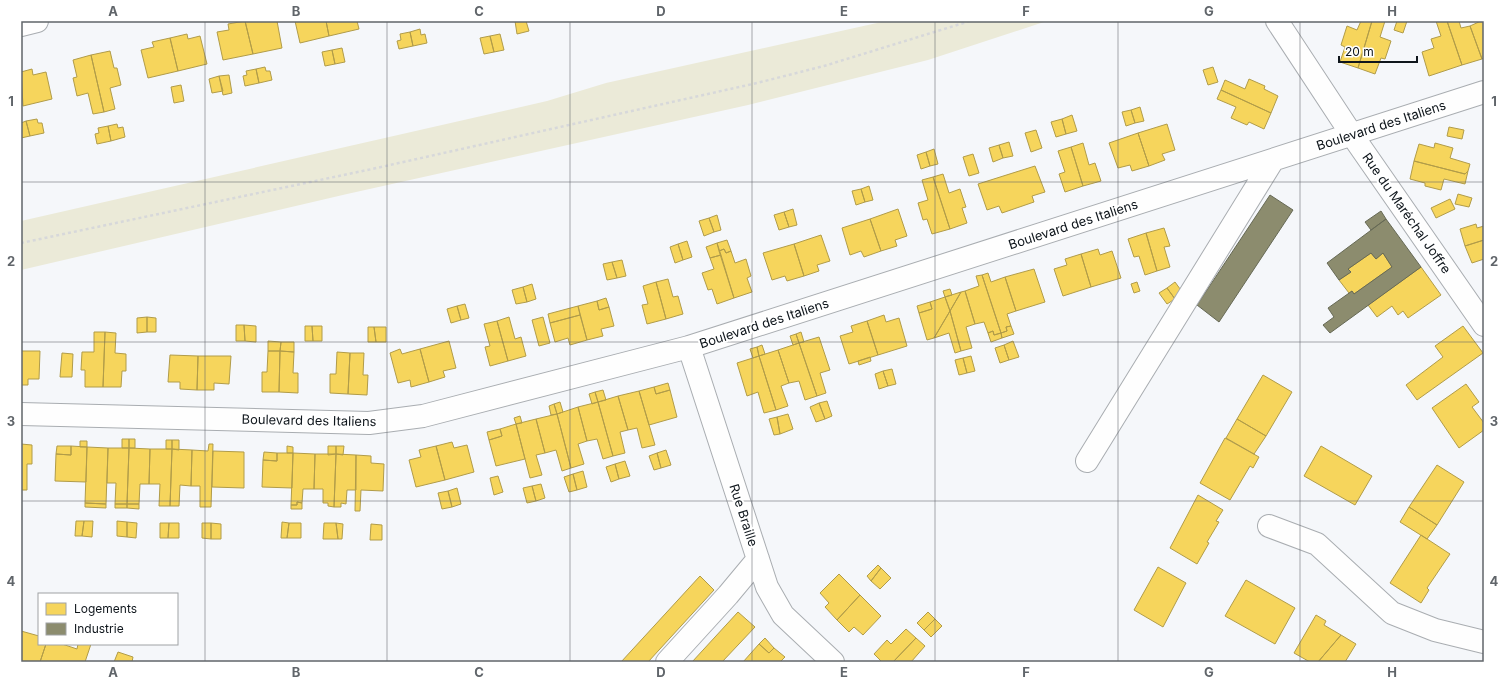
<svg xmlns="http://www.w3.org/2000/svg" width="1505" height="683" font-family="Inter,sans-serif">
  <style>
    .green { fill: #ebead8 }
    .homes { fill: #f6d55c; stroke: #b19c49 }
    .industry { fill: #8c8c6e; stroke: #666955 }
    .lines { fill: none; stroke-linecap: round; stroke-linejoin: round }
    .minor-casing { stroke: #a9adb1; stroke-width: 24 }
    .path { stroke: #d7d8da; stroke-width: 2.5; stroke-dasharray: 3 3; stroke-linecap: butt }
    .minor { stroke: #fefefe; stroke-width: 22 }
    .grid { fill: none; stroke: #60656a; stroke-width: 1; stroke-opacity: 0.55 }
    .labels { text-anchor: middle; stroke-width: 4; stroke-linejoin: round; paint-order: stroke }
    .street-label { font-size: 13px; fill: #0f161c; stroke: #fff }
    .neatline { fill: none; stroke: #60656a; stroke-width: 1.5 }
    .grid-label { font-size: 13px; text-anchor: middle; font-weight: bold; fill: #60656a }
  </style>
  <rect width="100%" height="100%" fill="#f5f7fa"/>
  <path class="green" d="M 886,21 L 1047,21 L 928,60 L 748,105 L 347,194 L 21,270 L 21,221 L 547,101 L 606,83 Z"/>
  <path class="homes" d="M 245,21 L 253,54 L 223,60 L 217,32 L 229,30 L 228,24 Z
    M 245,21 L 277,21 L 282,48 L 253,54 Z
    M 295,21 L 326,21 L 329,36 L 300,43 Z
    M 326,21 L 357,21 L 359,29 L 329,36 Z
    M 515,21 L 526,21 L 529,31 L 517,34 Z
    M 1361,21 L 1372,21 L 1358,68 L 1340,62 L 1345,47 L 1341,45 L 1347,26 L 1357,30 Z
    M 1372,21 L 1385,21 L 1380,37 L 1391,41 L 1385,59 L 1381,58 L 1375,74 L 1358,68 Z
    M 1397,21 L 1407,21 L 1403,33 L 1394,30 Z
    M 1436,21 L 1447,21 L 1462,65 L 1429,76 L 1422,52 L 1434,48 L 1431,39 L 1441,36 Z
    M 1447,21 L 1459,21 L 1461,28 L 1470,26 L 1482,59 L 1462,65 Z
    M 1481,21 L 1484,21 L 1484,58 L 1482,59 L 1470,26 Z
    M 420,29 L 421,35 L 425,34 L 427,43 L 413,46 L 410,32 Z
    M 410,32 L 413,46 L 399,49 L 397,41 L 401,40 L 400,34 Z
    M 187,34 L 188,39 L 200,36 L 207,64 L 178,71 L 170,38 Z
    M 500,34 L 504,50 L 494,52 L 490,36 Z
    M 490,36 L 494,52 L 484,54 L 480,38 Z
    M 170,38 L 178,71 L 148,78 L 141,50 L 154,47 L 152,42 Z
    M 342,48 L 345,62 L 335,64 L 332,50 Z
    M 332,50 L 335,64 L 325,66 L 322,52 Z
    M 110,51 L 114,68 L 117,68 L 121,85 L 110,88 L 115,109 L 104,112 L 91,55 Z
    M 91,55 L 104,112 L 93,114 L 88,93 L 77,96 L 73,78 L 77,77 L 73,60 Z
    M 265,67 L 266,71 L 270,71 L 272,80 L 259,83 L 256,69 Z
    M 1213,67 L 1218,82 L 1208,85 L 1203,70 Z
    M 32,69 L 33,75 L 46,72 L 52,99 L 23,106 L 21,72 Z
    M 256,69 L 259,83 L 245,86 L 243,76 L 247,75 L 246,71 Z
    M 229,75 L 232,93 L 223,95 L 219,76 Z
    M 219,76 L 223,91 L 212,93 L 209,79 Z
    M 1249,79 L 1265,86 L 1264,89 L 1278,96 L 1271,113 L 1221,90 L 1225,80 L 1245,89 Z
    M 181,85 L 184,101 L 174,103 L 171,87 Z
    M 1221,90 L 1271,113 L 1264,129 L 1249,122 L 1247,125 L 1231,118 L 1236,107 L 1217,99 Z
    M 1140,107 L 1144,121 L 1135,123 L 1131,110 Z
    M 1131,110 L 1135,123 L 1126,126 L 1122,112 Z
    M 1072,115 L 1077,131 L 1066,134 L 1062,119 Z
    M 37,119 L 38,123 L 42,123 L 44,133 L 30,136 L 26,121 Z
    M 1062,119 L 1066,134 L 1056,137 L 1051,122 Z
    M 26,121 L 30,136 L 21,138 L 21,123 Z
    M 117,124 L 118,128 L 123,127 L 125,137 L 111,141 L 108,126 Z
    M 1167,124 L 1175,150 L 1162,154 L 1165,160 L 1149,166 L 1138,133 Z
    M 108,126 L 111,141 L 97,144 L 95,134 L 99,133 L 98,128 Z
    M 1449,127 L 1464,130 L 1462,139 L 1447,136 Z
    M 1036,130 L 1042,148 L 1031,152 L 1025,133 Z
    M 1138,133 L 1149,166 L 1132,171 L 1130,165 L 1118,168 L 1109,143 Z
    M 1009,142 L 1013,156 L 1003,158 L 999,145 Z
    M 1083,143 L 1089,165 L 1095,163 L 1101,181 L 1083,186 L 1071,147 Z
    M 1435,143 L 1453,148 L 1450,158 L 1470,164 L 1468,171 L 1465,174 L 1414,161 L 1419,144 L 1434,148 Z
    M 999,145 L 1003,158 L 993,162 L 989,148 Z
    M 1071,147 L 1083,186 L 1065,192 L 1059,174 L 1065,172 L 1058,151 Z
    M 934,149 L 938,164 L 930,166 L 926,152 Z
    M 926,152 L 930,166 L 921,169 L 917,155 Z
    M 973,154 L 979,173 L 969,176 L 963,157 Z
    M 1414,161 L 1465,174 L 1468,171 L 1465,184 L 1444,179 L 1441,190 L 1425,186 L 1425,183 L 1410,179 Z
    M 1035,166 L 1045,192 L 1032,196 L 1034,202 L 1002,213 L 999,206 L 987,210 L 978,184 Z
    M 943,174 L 949,193 L 960,189 L 966,207 L 962,208 L 967,223 L 950,229 L 933,177 Z
    M 933,177 L 950,229 L 932,234 L 927,219 L 923,220 L 918,203 L 928,200 L 922,180 Z
    M 869,186 L 873,200 L 865,202 L 861,189 Z
    M 861,189 L 865,202 L 856,205 L 852,191 Z
    M 1458,194 L 1472,198 L 1469,207 L 1455,204 Z
    M 1450,199 L 1455,209 L 1436,218 L 1431,208 Z
    M 793,209 L 797,225 L 789,227 L 784,212 Z
    M 898,209 L 907,236 L 895,240 L 897,246 L 881,251 L 870,219 Z
    M 784,212 L 789,227 L 779,230 L 774,215 Z
    M 717,215 L 721,230 L 714,232 L 709,218 Z
    M 709,218 L 714,232 L 704,236 L 699,221 Z
    M 870,219 L 881,251 L 864,257 L 861,251 L 850,255 L 842,228 Z
    M 1476,224 L 1477,228 L 1484,226 L 1484,240 L 1465,246 L 1460,229 Z
    M 1164,228 L 1170,246 L 1164,247 L 1170,267 L 1157,271 L 1146,233 Z
    M 1146,233 L 1157,271 L 1145,275 L 1139,256 L 1134,257 L 1128,239 Z
    M 821,235 L 830,261 L 817,265 L 819,271 L 804,276 L 794,244 Z
    M 727,240 L 731,251 L 726,253 L 724,249 L 719,251 L 717,243 Z
    M 1484,240 L 1484,259 L 1472,263 L 1465,246 Z
    M 687,241 L 692,257 L 683,260 L 678,244 Z
    M 717,243 L 721,255 L 710,258 L 706,247 Z
    M 678,244 L 683,260 L 675,263 L 670,247 Z
    M 794,244 L 804,276 L 787,281 L 785,276 L 772,280 L 763,253 Z
    M 724,249 L 726,253 L 731,251 L 735,263 L 746,259 L 751,276 L 747,278 L 752,292 L 734,298 L 719,251 Z
    M 1098,249 L 1100,255 L 1112,251 L 1121,278 L 1091,287 L 1081,254 Z
    M 1371,253 L 1376,259 L 1383,253 L 1392,267 L 1354,294 L 1352,291 L 1349,293 L 1339,280 L 1351,272 L 1348,269 Z
    M 1081,254 L 1091,287 L 1063,296 L 1054,269 L 1067,265 L 1065,259 Z
    M 721,255 L 734,298 L 717,304 L 712,289 L 708,290 L 702,273 L 714,269 L 710,258 Z
    M 622,260 L 626,276 L 617,278 L 612,262 Z
    M 612,262 L 617,278 L 607,280 L 603,264 Z
    M 1421,267 L 1441,295 L 1408,318 L 1403,311 L 1398,315 L 1392,306 L 1377,317 L 1368,305 Z
    M 1034,269 L 1045,302 L 1016,311 L 1005,277 Z
    M 988,273 L 991,282 L 1005,277 L 1016,311 L 1007,314 L 1011,326 L 1006,327 L 1007,331 L 1001,333 L 982,275 Z
    M 982,275 L 1001,333 L 994,335 L 993,331 L 988,333 L 984,322 L 975,324 L 965,291 L 979,286 L 976,276 Z
    M 668,279 L 673,297 L 678,296 L 683,314 L 666,319 L 656,282 Z
    M 656,282 L 666,319 L 647,324 L 642,305 L 648,304 L 643,286 Z
    M 1137,282 L 1140,291 L 1134,293 L 1131,284 Z
    M 1175,282 L 1183,293 L 1175,299 L 1167,288 Z
    M 532,284 L 536,299 L 527,302 L 523,287 Z
    M 523,287 L 527,302 L 516,304 L 512,290 Z
    M 1167,288 L 1175,299 L 1167,304 L 1159,293 Z
    M 950,289 L 952,295 L 945,297 L 943,291 Z
    M 965,291 L 975,324 L 966,327 L 972,348 L 961,351 L 950,311 L 961,292 Z
    M 961,292 L 950,311 L 945,297 Z
    M 945,297 L 950,311 L 934,338 L 927,340 L 919,313 L 932,309 L 930,302 Z
    M 606,298 L 609,307 L 599,310 L 597,301 Z
    M 597,301 L 599,310 L 609,307 L 614,326 L 601,329 L 603,336 L 587,340 L 578,306 Z
    M 930,302 L 932,309 L 919,313 L 917,306 Z
    M 465,304 L 469,318 L 461,320 L 457,306 Z
    M 457,306 L 461,320 L 451,323 L 447,309 Z
    M 578,306 L 580,315 L 550,323 L 548,314 Z
    M 950,311 L 961,351 L 955,353 L 949,333 L 934,338 Z
    M 580,315 L 587,340 L 570,345 L 568,338 L 555,342 L 550,323 Z
    M 884,315 L 886,322 L 899,318 L 907,346 L 878,355 L 867,321 Z
    M 147,317 L 156,318 L 156,332 L 147,332 Z
    M 147,317 L 147,332 L 137,333 L 137,318 Z
    M 509,317 L 515,339 L 521,337 L 526,356 L 508,361 L 497,321 Z
    M 543,317 L 550,343 L 539,346 L 532,320 Z
    M 497,321 L 508,361 L 490,366 L 485,347 L 490,346 L 484,324 Z
    M 867,321 L 878,355 L 849,364 L 840,336 L 853,332 L 851,326 Z
    M 236,325 L 244,325 L 245,341 L 236,341 Z
    M 244,325 L 256,326 L 256,342 L 245,341 Z
    M 305,326 L 312,326 L 313,341 L 305,341 Z
    M 312,326 L 322,326 L 322,341 L 313,341 Z
    M 1011,326 L 1014,334 L 1002,338 L 1001,333 L 1007,331 L 1006,327 Z
    M 1463,326 L 1483,353 L 1417,400 L 1406,385 L 1443,357 L 1435,346 Z
    M 368,327 L 374,327 L 376,342 L 368,342 Z
    M 374,327 L 386,327 L 386,342 L 376,342 Z
    M 993,331 L 994,335 L 1001,333 L 1002,338 L 991,342 L 988,333 Z
    M 94,332 L 105,332 L 103,387 L 85,387 L 85,370 L 81,370 L 82,352 L 94,352 Z
    M 105,332 L 116,333 L 115,353 L 126,354 L 126,371 L 122,371 L 121,387 L 103,387 Z
    M 801,332 L 804,342 L 799,343 L 796,334 Z
    M 796,334 L 799,343 L 793,345 L 790,336 Z
    M 819,337 L 830,370 L 820,373 L 826,393 L 817,396 L 799,343 Z
    M 268,341 L 281,342 L 280,351 L 268,351 Z
    M 449,341 L 456,368 L 443,371 L 445,377 L 429,382 L 420,349 Z
    M 1013,341 L 1019,357 L 1009,360 L 1004,345 Z
    M 281,342 L 294,342 L 294,352 L 280,351 Z
    M 799,343 L 817,396 L 805,400 L 799,381 L 789,383 L 778,350 Z
    M 762,345 L 765,354 L 759,356 L 757,347 Z
    M 1004,345 L 1009,360 L 1000,363 L 995,348 Z
    M 757,347 L 759,356 L 753,358 L 750,349 Z
    M 400,349 L 402,354 L 420,349 L 429,382 L 411,387 L 410,380 L 398,383 L 390,353 Z
    M 778,350 L 789,383 L 781,386 L 788,406 L 776,410 L 759,356 Z
    M 21,351 L 40,351 L 39,379 L 28,379 L 28,385 L 21,385 Z
    M 268,351 L 280,351 L 279,392 L 262,392 L 262,372 L 267,372 Z
    M 280,351 L 294,352 L 293,373 L 298,373 L 298,393 L 279,392 Z
    M 337,352 L 350,353 L 348,394 L 330,393 L 330,374 L 336,374 Z
    M 62,353 L 73,354 L 72,377 L 60,377 Z
    M 350,353 L 364,353 L 363,375 L 368,375 L 367,395 L 348,394 Z
    M 170,355 L 198,356 L 197,390 L 180,389 L 180,382 L 168,382 Z
    M 198,356 L 231,356 L 229,384 L 214,383 L 214,390 L 197,390 Z
    M 759,356 L 776,410 L 764,413 L 758,392 L 747,396 L 737,363 Z
    M 971,356 L 975,371 L 967,373 L 963,358 Z
    M 870,357 L 871,361 L 859,365 L 858,361 Z
    M 963,358 L 967,373 L 959,375 L 955,360 Z
    M 892,369 L 896,384 L 888,386 L 883,371 Z
    M 883,371 L 888,386 L 879,389 L 875,374 Z
    M 1263,375 L 1292,392 L 1266,436 L 1237,419 Z
    M 668,383 L 670,390 L 656,394 L 654,387 Z
    M 1466,384 L 1479,402 L 1472,407 L 1484,423 L 1484,430 L 1459,448 L 1432,408 Z
    M 654,387 L 656,394 L 670,390 L 677,417 L 649,425 L 639,391 Z
    M 603,390 L 606,400 L 598,402 L 595,392 Z
    M 639,391 L 655,445 L 642,448 L 637,428 L 628,430 L 618,396 Z
    M 595,392 L 598,402 L 592,404 L 589,394 Z
    M 618,396 L 628,430 L 620,432 L 625,453 L 613,456 L 598,402 Z
    M 827,401 L 832,416 L 825,419 L 819,403 Z
    M 560,402 L 563,412 L 557,414 L 554,404 Z
    M 598,402 L 613,456 L 603,459 L 597,439 L 587,441 L 578,407 Z
    M 819,403 L 825,419 L 816,422 L 810,407 Z
    M 554,404 L 557,414 L 551,415 L 549,406 Z
    M 578,407 L 587,441 L 578,444 L 584,464 L 571,468 L 557,414 Z
    M 557,414 L 571,468 L 562,471 L 556,450 L 545,453 L 536,419 Z
    M 788,414 L 793,429 L 780,434 L 777,417 Z
    M 520,416 L 522,423 L 516,424 L 514,418 Z
    M 777,417 L 780,434 L 774,435 L 769,419 Z
    M 536,419 L 545,453 L 536,455 L 542,475 L 530,478 L 516,424 Z
    M 1237,419 L 1266,436 L 1254,454 L 1226,438 Z
    M 516,424 L 525,459 L 496,466 L 489,440 L 502,436 L 500,429 Z
    M 500,429 L 502,436 L 489,440 L 487,432 Z
    M 1225,438 L 1259,457 L 1253,468 L 1250,466 L 1230,500 L 1200,483 Z
    M 122,439 L 129,439 L 129,448 L 122,448 Z
    M 129,439 L 135,439 L 135,448 L 129,448 Z
    M 166,440 L 172,440 L 172,449 L 166,449 Z
    M 172,440 L 179,440 L 179,450 L 172,449 Z
    M 80,441 L 87,441 L 87,447 L 80,447 Z
    M 452,442 L 454,448 L 467,445 L 474,472 L 445,480 L 436,446 Z
    M 21,444 L 32,445 L 32,464 L 27,464 L 27,490 L 21,490 Z
    M 209,444 L 213,444 L 211,507 L 200,507 L 200,486 L 191,486 L 192,450 L 208,451 Z
    M 57,446 L 71,446 L 71,455 L 56,454 Z
    M 71,446 L 87,447 L 86,482 L 55,481 L 56,454 L 71,455 Z
    M 287,446 L 293,447 L 293,453 L 287,453 Z
    M 328,446 L 336,446 L 336,454 L 328,455 Z
    M 336,446 L 344,446 L 343,455 L 336,454 Z
    M 436,446 L 445,480 L 416,487 L 409,460 L 421,457 L 419,450 Z
    M 1321,446 L 1372,476 L 1355,505 L 1304,476 Z
    M 87,447 L 108,448 L 106,504 L 85,503 Z
    M 108,448 L 129,448 L 127,504 L 115,504 L 116,483 L 107,483 Z
    M 129,448 L 150,449 L 149,484 L 140,484 L 139,504 L 127,504 Z
    M 150,449 L 172,449 L 170,506 L 159,506 L 160,484 L 149,484 Z
    M 172,449 L 192,450 L 191,486 L 180,485 L 179,506 L 170,506 Z
    M 666,450 L 671,465 L 661,468 L 657,453 Z
    M 213,451 L 244,452 L 244,488 L 212,487 Z
    M 264,452 L 277,453 L 277,461 L 263,460 Z
    M 277,453 L 293,453 L 292,488 L 262,487 L 263,460 L 277,461 Z
    M 293,453 L 315,454 L 314,489 L 303,489 L 302,503 L 297,502 L 297,505 L 291,505 Z
    M 657,453 L 661,468 L 654,470 L 649,456 Z
    M 315,454 L 336,454 L 334,507 L 328,506 L 328,503 L 323,503 L 323,489 L 314,489 Z
    M 336,454 L 356,455 L 356,490 L 347,490 L 346,504 L 341,503 L 341,507 L 334,507 Z
    M 356,455 L 371,456 L 371,463 L 384,464 L 383,491 L 361,490 L 360,511 L 355,511 Z
    M 625,461 L 630,476 L 619,479 L 615,464 Z
    M 615,464 L 619,479 L 611,482 L 606,467 Z
    M 1437,465 L 1464,482 L 1437,525 L 1409,507 Z
    M 583,471 L 587,487 L 577,490 L 573,474 Z
    M 573,474 L 577,490 L 569,492 L 564,477 Z
    M 498,476 L 503,492 L 494,495 L 490,478 Z
    M 541,484 L 545,498 L 536,501 L 532,486 Z
    M 532,486 L 536,501 L 527,503 L 523,488 Z
    M 457,488 L 461,504 L 452,507 L 448,491 Z
    M 448,491 L 452,507 L 442,509 L 438,493 Z
    M 1198,495 L 1223,510 L 1216,521 L 1219,522 L 1207,542 L 1209,543 L 1197,564 L 1170,548 Z
    M 297,502 L 302,503 L 302,509 L 291,509 L 291,505 L 297,505 Z
    M 85,503 L 106,504 L 106,508 L 85,507 Z
    M 115,504 L 127,504 L 127,508 L 115,508 Z
    M 127,504 L 139,504 L 139,509 L 127,508 Z
    M 1409,507 L 1437,525 L 1427,539 L 1400,522 Z
    M 76,521 L 84,521 L 82,536 L 75,536 Z
    M 84,521 L 93,521 L 92,537 L 82,536 Z
    M 117,521 L 127,522 L 127,537 L 117,536 Z
    M 127,522 L 137,523 L 136,538 L 127,537 Z
    M 282,522 L 289,523 L 287,538 L 281,538 Z
    M 160,523 L 169,523 L 168,538 L 160,538 Z
    M 169,523 L 179,523 L 179,538 L 168,538 Z
    M 202,523 L 211,523 L 211,539 L 202,538 Z
    M 211,523 L 221,524 L 221,539 L 211,539 Z
    M 289,523 L 301,523 L 301,538 L 287,538 Z
    M 324,523 L 336,523 L 338,539 L 323,539 Z
    M 336,523 L 343,524 L 342,539 L 338,539 Z
    M 371,524 L 382,525 L 382,540 L 370,540 Z
    M 1421,535 L 1450,554 L 1427,588 L 1429,590 L 1421,603 L 1390,583 Z
    M 878,565 L 881,568 L 871,581 L 867,576 Z
    M 1158,567 L 1186,583 L 1163,627 L 1134,610 Z
    M 881,568 L 891,578 L 880,589 L 871,581 Z
    M 839,574 L 860,595 L 837,620 L 825,607 L 829,603 L 820,593 Z
    M 700,576 L 714,590 L 648,662 L 621,662 Z
    M 1246,580 L 1295,608 L 1275,644 L 1225,616 Z
    M 860,595 L 881,616 L 863,635 L 854,627 L 849,632 L 837,620 Z
    M 738,612 L 755,627 L 722,662 L 692,662 Z
    M 928,612 L 935,619 L 924,630 L 917,623 Z
    M 1316,615 L 1326,621 L 1324,625 L 1341,635 L 1318,662 L 1310,662 L 1294,653 Z
    M 935,619 L 942,626 L 931,637 L 924,630 Z
    M 906,629 L 916,638 L 893,662 L 882,662 L 874,654 L 887,640 L 891,644 Z
    M 21,631 L 39,636 L 39,644 L 46,644 L 40,662 L 21,662 Z
    M 1341,635 L 1356,644 L 1345,662 L 1318,662 Z
    M 765,638 L 774,648 L 769,653 L 759,644 Z
    M 916,638 L 925,646 L 911,662 L 893,662 Z
    M 46,644 L 62,644 L 77,649 L 78,644 L 91,644 L 85,662 L 40,662 Z
    M 759,644 L 769,653 L 774,648 L 785,657 L 780,662 L 743,662 Z
    M 118,652 L 133,657 L 132,662 L 114,662 Z"/>
  <path class="industry" d="M 1270,195 L 1293,210 L 1219,322 L 1197,305 Z
    M 1381,211 L 1386,219 L 1371,230 L 1365,222 Z
    M 1386,219 L 1421,267 L 1330,333 L 1323,325 L 1334,317 L 1328,308 L 1352,291 L 1354,294 L 1392,267 L 1383,253 L 1376,259 L 1371,253 L 1348,269 L 1351,272 L 1339,280 L 1327,263 Z"/>
  <g class="lines">
    <defs>
      <path id="minor" d="M 1277,21 L 1352,135 L 1484,325
        M 21,25 L 37,21
        M 689,347 L 767,587 L 783,615 L 833,662
        M 21,414 L 369,423 L 423,416 L 689,347 L 1484,92
        M 1087,461 L 1273,160
        M 1269,526 L 1317,544 L 1392,613 L 1435,630 L 1484,642
        M 667,662 L 728,595 L 758,559"/>
    </defs>
    <use href="#minor" class="minor-casing"/>
    <path class="path" d="M 21,243 L 372,169 L 757,83 L 824,66 L 970,21"/>
    <use href="#minor" class="minor"/>
  </g>
  <path class="grid" d="M 205,21 L 205,662M 387,21 L 387,662M 570,21 L 570,662M 752,21 L 752,662M 935,21 L 935,662M 1118,21 L 1118,662M 1300,21 L 1300,662M 21,182 L 1484,182M 21,342 L 1484,342M 21,501 L 1484,501"/>
  <g class="labels">
    <g class="street-label">
      <text transform="translate(1381 125) rotate(-18)" y="5">Boulevard des Italiens</text>
      <text transform="translate(1407 213) rotate(55)" y="5">Rue du Maréchal Joffre</text>
      <text transform="translate(1073 224) rotate(-18)" y="5">Boulevard des Italiens</text>
      <text transform="translate(764 323) rotate(-18)" y="5">Boulevard des Italiens</text>
      <text transform="translate(309 420) rotate(1)" y="5">Boulevard des Italiens</text>
      <text transform="translate(744 515) rotate(72)" y="5">Rue Braille</text>
    </g>
  </g>
  <rect width="1505" height="683" fill="none" stroke="#ffffff" stroke-width="44"/>
  <rect x="38" y="593" width="140" height="52" fill="#ffffff" stroke="#9fa2a4"/>
  <rect x="46" y="603" width="20" height="12" fill="#f6d55c" stroke="#9fa2a4"/>
  <text x="74" y="613" font-size="12" fill="#0f161c">Logements</text>
  <rect x="46" y="623" width="20" height="12" fill="#8c8c6e" stroke="#9fa2a4"/>
  <text x="74" y="633" font-size="12" fill="#0f161c">Industrie</text>
  <path d="M1339 56v6h78v-6" fill="none" stroke="#0f161c" stroke-width="2"/>
  <text x="1345" y="56" font-size="12" fill="#0f161c" stroke="#ffffff" stroke-width="3" paint-order="stroke">20 m</text>
  <rect x="22" y="22" width="1461" height="639" class="neatline"/>
  <g class="grid-label">
    <text x="113" y="16">A</text>
    <text x="296" y="16">B</text>
    <text x="479" y="16">C</text>
    <text x="661" y="16">D</text>
    <text x="844" y="16">E</text>
    <text x="1026" y="16">F</text>
    <text x="1209" y="16">G</text>
    <text x="1392" y="16">H</text>
    <text x="11" y="106">1</text>
    <text x="1494" y="106">1</text>
    <text x="11" y="266">2</text>
    <text x="1494" y="266">2</text>
    <text x="11" y="426">3</text>
    <text x="1494" y="426">3</text>
    <text x="11" y="586">4</text>
    <text x="1494" y="586">4</text>
    <text x="113" y="677">A</text>
    <text x="296" y="677">B</text>
    <text x="479" y="677">C</text>
    <text x="661" y="677">D</text>
    <text x="844" y="677">E</text>
    <text x="1026" y="677">F</text>
    <text x="1209" y="677">G</text>
    <text x="1392" y="677">H</text>
  </g>
</svg>
